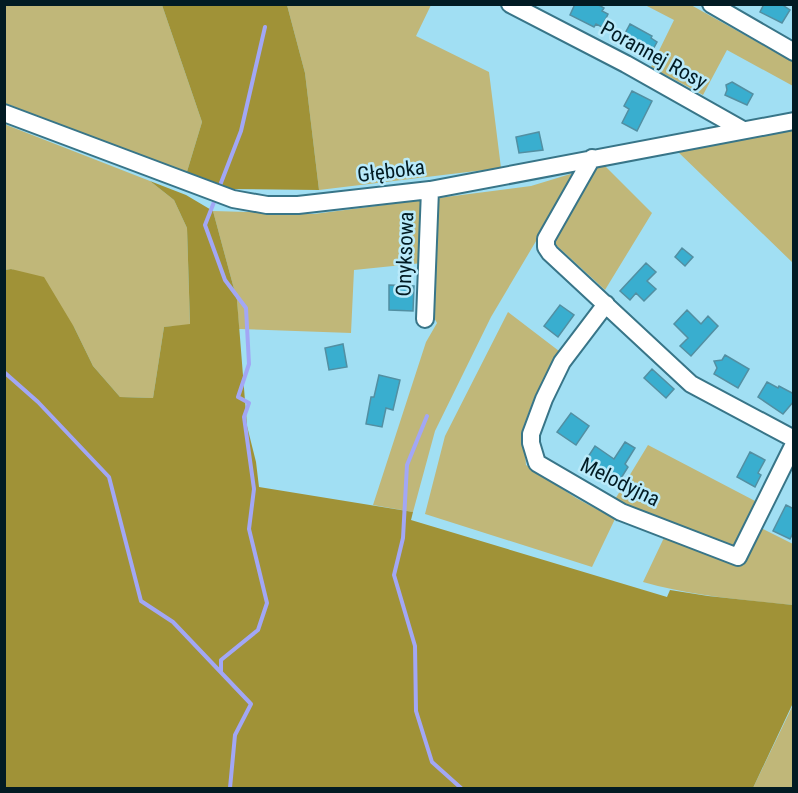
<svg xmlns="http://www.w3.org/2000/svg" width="798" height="793" font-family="'Roboto Condensed',sans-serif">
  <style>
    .green { fill: #c0b779 }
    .forest { fill: #a09237 }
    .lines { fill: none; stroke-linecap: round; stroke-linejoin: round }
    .stream { stroke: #a2a7f5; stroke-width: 4 }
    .building { fill: #39aecf; stroke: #528fa2; stroke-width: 1.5 }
    .minor-casing { stroke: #387588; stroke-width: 20 }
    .minor { stroke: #fff; stroke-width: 16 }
    .labels { text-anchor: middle; stroke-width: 5; stroke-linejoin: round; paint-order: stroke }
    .street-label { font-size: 21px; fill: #021b23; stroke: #b9eafa }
  </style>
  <rect width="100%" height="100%" fill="#a1dff3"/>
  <path class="green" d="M 4,5 L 162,5 L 202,122 L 186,175 L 5,103 Z
    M 287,5 L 431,5 L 416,36 L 489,72 L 501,168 L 319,190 L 305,73 Z
    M 645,5 L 691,5 L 793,62 L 793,86 L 727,50 L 703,95 L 651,67 L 674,20 Z
    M 4,124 L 150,181 L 174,200 L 187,228 L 190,325 L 164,327 L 153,398 L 120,397 L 93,366 L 74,327 L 12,269 L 5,270 Z
    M 793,130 L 793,263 L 676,150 Z
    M 602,163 L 652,213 L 605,290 L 556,245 L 553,237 L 598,165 Z
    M 577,172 L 491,317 L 435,431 L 413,512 L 373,505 L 426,342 L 437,323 L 431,312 L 432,262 L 354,270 L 351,333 L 239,329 L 237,300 L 213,211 L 314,214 L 531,186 Z
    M 508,312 L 559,351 L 534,398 L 523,428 L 526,465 L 576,498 L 615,519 L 592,567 L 425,514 L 445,436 Z
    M 648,445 L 757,502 L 747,521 L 793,544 L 793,605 C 743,600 692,596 643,582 L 671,523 L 614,501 Z
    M 793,703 L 793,788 L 753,788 L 793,705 Z"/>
  <path class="forest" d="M 162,5 L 287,5 L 305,73 L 319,190 L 224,189 L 186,175 L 202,122 Z
    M 150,181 L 186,195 L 213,211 L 237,300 L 247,426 L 256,462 L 259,487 L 413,512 L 411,520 L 667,597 L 670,590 L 708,596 L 793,605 L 793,703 L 753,788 L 5,788 L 5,270 L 11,269 L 44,277 L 74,327 L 93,366 L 120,397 L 153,398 L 164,327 L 190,324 L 187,228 L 174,200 Z"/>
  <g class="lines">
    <path class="stream" d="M 219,188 L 241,131 L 265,27
      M 216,197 L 205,225 L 225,280 L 246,308 L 249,364 L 238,397 L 249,403 L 244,417 L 254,489 L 249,529 L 267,603 L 258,630 L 221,660 L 221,672
      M 4,372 L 38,402 L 109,477 L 141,601 L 173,622 L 251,704 L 235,735 L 230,788
      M 427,416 L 407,465 L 403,538 L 394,575 L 415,646 L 416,711 L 432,762 L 461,788"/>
  </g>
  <path class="building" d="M 575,4 L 597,4 L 604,8 L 602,11 L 608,14 L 602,27 L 596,24 L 594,27 L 570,15 Z
    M 764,4 L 781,4 L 790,10 L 782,23 L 760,12 Z
    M 630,24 L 652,36 L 651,38 L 657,42 L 651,53 L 645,50 L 643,52 L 621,41 Z
    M 732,82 L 753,94 L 747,105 L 725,95 L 727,90 L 726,85 Z
    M 632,91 L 652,101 L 637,131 L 622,123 L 629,109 L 624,106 Z
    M 539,132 L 543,150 L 519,153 L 516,137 Z
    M 682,248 L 693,257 L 685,266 L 675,257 Z
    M 646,263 L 656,272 L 647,281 L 656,289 L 644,301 L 636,293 L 630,300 L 620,291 Z
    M 389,285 L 414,286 L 413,311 L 389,310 Z
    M 560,305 L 574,315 L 558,337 L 544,326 Z
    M 687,310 L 701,324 L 708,316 L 718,326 L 691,356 L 680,346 L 688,338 L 674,324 Z
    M 343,344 L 347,367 L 329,370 L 325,348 Z
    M 725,355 L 749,369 L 738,388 L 714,374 L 717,368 L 714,361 L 722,360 Z
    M 652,369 L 674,389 L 666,398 L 644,378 Z
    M 379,375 L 400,380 L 393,410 L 386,408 L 382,427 L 366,424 L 371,397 L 374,397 Z
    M 767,382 L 778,388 L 779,386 L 794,394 L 794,401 L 783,414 L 758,397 Z
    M 571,413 L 589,426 L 576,445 L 557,432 Z
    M 625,442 L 635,448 L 625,464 L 628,467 L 618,483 L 593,467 L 594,465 L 586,460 L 595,446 L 614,459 Z
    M 750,452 L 765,460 L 758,473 L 761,475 L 755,487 L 737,477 Z
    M 786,505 L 794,509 L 794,531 L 790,539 L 773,531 Z"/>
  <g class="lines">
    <defs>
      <path id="minor" d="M 510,4 L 626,64 L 743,130
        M 711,4 L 794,52
        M 4,113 L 233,199 L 267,205 L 298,205 L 430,190 L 794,121
        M 592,158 L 546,239 L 546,247 L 550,253 L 691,384 L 794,439
        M 606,304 L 562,362 L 544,399 L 531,434 L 531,443 L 537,463 L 621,512 L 738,557 L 794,444
        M 425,319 L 430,190"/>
    </defs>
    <use href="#minor" class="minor-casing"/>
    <use href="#minor" class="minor"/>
  </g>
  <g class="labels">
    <g class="street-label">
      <text transform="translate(654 55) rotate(29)" y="7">Porannej Rosy</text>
      <text transform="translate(391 171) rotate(-7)" y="7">Głęboka</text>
      <text transform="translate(405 254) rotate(-88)" y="7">Onyksowa</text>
      <text transform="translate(620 482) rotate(26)" y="7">Melodyjna</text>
    </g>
  </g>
  <rect width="798" height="793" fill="none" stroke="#021b23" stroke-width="12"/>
</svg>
